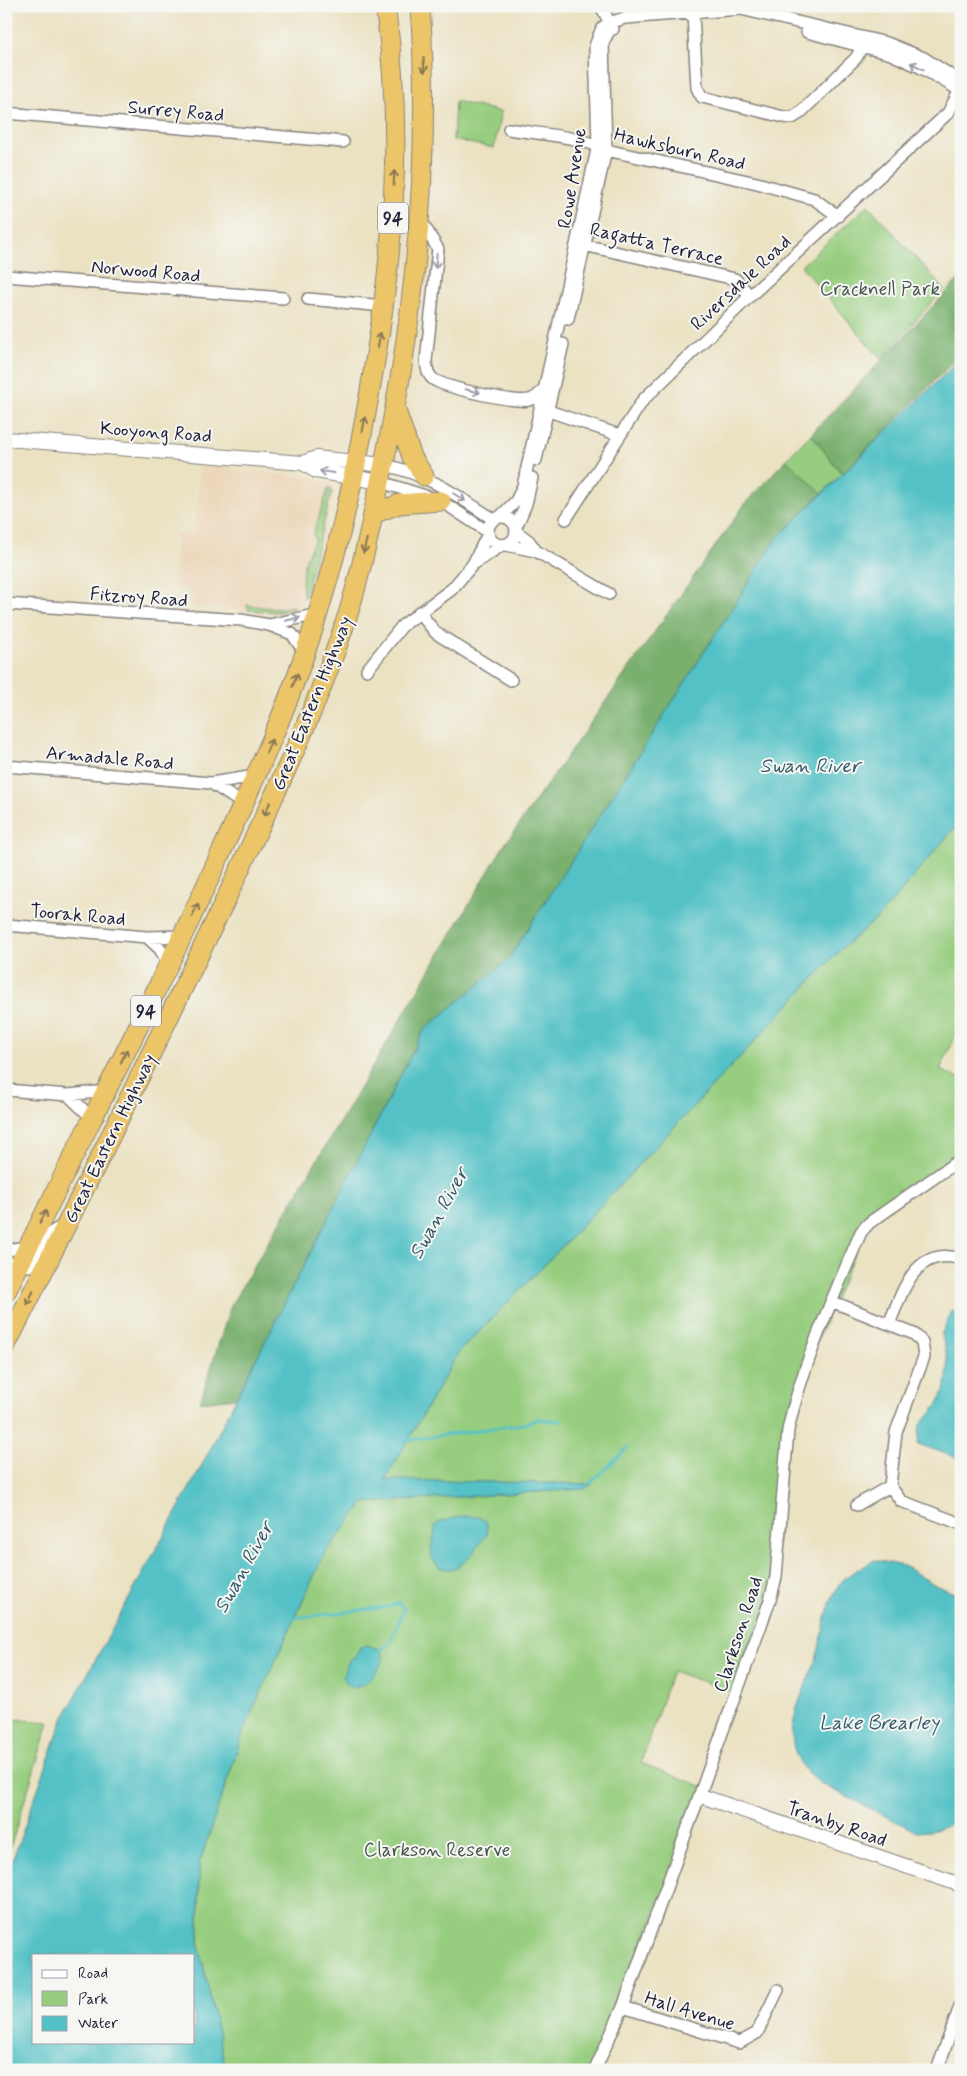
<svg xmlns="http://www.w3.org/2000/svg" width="967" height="2076" font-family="Mynerve,sans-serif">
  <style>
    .built { fill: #ecd7ba }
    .green { fill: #97cd7f; stroke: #5c785d }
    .forest { fill: #79b06e; stroke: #4e6954 }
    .water { fill: #52c1c6; stroke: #3a7280; fill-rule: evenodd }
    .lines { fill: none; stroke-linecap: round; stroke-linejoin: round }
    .stream { stroke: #52c1c6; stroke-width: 3 }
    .minor-casing { stroke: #86827e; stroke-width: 14 }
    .tertiary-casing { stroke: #86827e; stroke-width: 16 }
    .trunk-casing { stroke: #86827e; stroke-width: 21 }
    .minor { stroke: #fff; stroke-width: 11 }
    .tertiary { stroke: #fff; stroke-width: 14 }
    .trunk { stroke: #ecc569; stroke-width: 19 }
    .oneway { stroke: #877452 }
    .oneway2 { stroke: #9c9ca7 }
    .labels { text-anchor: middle; stroke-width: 4; stroke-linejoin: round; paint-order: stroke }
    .shield { fill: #f6f6f2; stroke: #626272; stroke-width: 1 }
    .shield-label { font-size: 18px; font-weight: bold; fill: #22223b }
    .street-label { font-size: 19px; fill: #22223b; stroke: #f6f6f2 }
    .park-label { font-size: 19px; fill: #45554f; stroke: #f6f6f2 }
    .water-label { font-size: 20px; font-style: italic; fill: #335a6c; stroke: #f6f6f2 }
  </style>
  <rect width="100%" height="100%" fill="#f6f6f2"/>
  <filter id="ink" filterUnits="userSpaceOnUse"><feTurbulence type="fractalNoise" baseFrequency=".02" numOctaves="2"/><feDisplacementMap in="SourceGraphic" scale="10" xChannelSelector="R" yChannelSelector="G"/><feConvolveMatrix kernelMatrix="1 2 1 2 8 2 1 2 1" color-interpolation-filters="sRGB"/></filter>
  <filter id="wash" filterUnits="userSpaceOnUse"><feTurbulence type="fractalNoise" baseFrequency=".0096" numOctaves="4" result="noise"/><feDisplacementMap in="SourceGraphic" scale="20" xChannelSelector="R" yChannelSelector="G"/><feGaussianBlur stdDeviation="1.12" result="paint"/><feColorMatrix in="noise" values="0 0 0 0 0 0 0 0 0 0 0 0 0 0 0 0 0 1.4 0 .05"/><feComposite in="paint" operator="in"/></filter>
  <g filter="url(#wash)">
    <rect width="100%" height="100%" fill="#ebe2c2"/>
    <path class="built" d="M 201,462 L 224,466 L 236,471 L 310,477 L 333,485 L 334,491 L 320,548 L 303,606 L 294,611 L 278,614 L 192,606 L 192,590 L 174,589 L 176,533 L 194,534 Z"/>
    <path class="green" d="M 455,101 L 501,112 L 494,148 L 453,140 Z
      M 868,205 L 944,289 L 881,359 L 801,266 Z
      M 811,434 L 842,474 L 822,493 L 786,460 Z
      M 329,487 L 332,491 L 304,598 C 300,575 303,561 315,540 L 313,534 Z
      M 247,605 L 279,609 L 293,606 L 293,609 L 279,612 L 248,610 Z
      M 961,820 L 961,1023 L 940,1070 L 961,1079 L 961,1161 L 868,1222 L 790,1404 L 774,1577 L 736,1693 L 672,1671 L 641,1763 L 704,1787 L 598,2061 L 588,2070 L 226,2070 L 199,1946 L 199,1864 L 245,1727 L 324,1554 L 364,1503 L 584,1489 L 591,1484 L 384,1480 L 459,1352 L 558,1251 L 841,949 L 880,916 Z
      M 13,1719 L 49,1722 L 6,1861 L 6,1754 Z"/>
    <path class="forest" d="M 961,277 L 961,354 L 842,474 L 811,434 Z
      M 786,460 L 822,493 L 777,538 L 508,960 L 424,1030 L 236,1398 L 200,1402 L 231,1305 L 503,847 L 747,501 Z"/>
    <path class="water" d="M 961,358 L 961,820 L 880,916 L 841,949 L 558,1251 L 459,1352 L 385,1480 L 592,1484 L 584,1489 L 364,1503 L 324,1554 L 245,1727 L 199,1864 L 199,1946 L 226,2070 L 6,2070 L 6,1878 L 63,1719 L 201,1467 L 424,1030 L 508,960 L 777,538 ZM 34,1955 L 194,1955 L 194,2042 L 34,2042 Z
      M 952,1311 L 961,1315 L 961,1459 L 918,1444 L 920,1424 C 948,1401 954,1369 941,1335 Z
      M 462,1516 L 480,1517 L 487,1523 L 487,1535 C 475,1547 462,1575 442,1568 C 438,1566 433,1561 432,1557 C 429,1546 436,1537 435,1526 L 440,1522 Z
      M 875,1560 L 904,1566 L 935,1585 L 961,1596 L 961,1815 C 949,1829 935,1831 917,1832 L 820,1783 C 806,1773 795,1761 793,1743 C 789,1715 807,1685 816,1659 C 824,1634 825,1601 843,1580 C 852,1571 864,1566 875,1560 Z
      M 367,1645 L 381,1650 L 384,1658 C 377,1673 370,1681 356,1688 L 348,1685 L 343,1676 L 349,1660 L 356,1656 L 360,1647 Z"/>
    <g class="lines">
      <path class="stream" d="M 408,1440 L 524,1424 L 538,1419 L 561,1421
        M 588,1484 C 593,1483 620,1454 627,1448
        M 293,1618 L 388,1607 L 399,1603 L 404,1609 L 391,1641 L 381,1650"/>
    </g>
  </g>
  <g filter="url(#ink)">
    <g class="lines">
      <defs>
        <path id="minor" d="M 601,6 L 613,29
          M 693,14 L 697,88 L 702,97 L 784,117 L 792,118 L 800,113 L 856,58 L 867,39
          M 807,32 L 891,54 L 920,67 L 961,91
          M 6,113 L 343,142
          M 509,129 C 537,134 582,136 606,150 L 757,183 L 814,199 L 838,216
          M 420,219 L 438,249 L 426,361 C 427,368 427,374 433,379 C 445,388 515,403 529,400 C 535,399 540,394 544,389
          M 579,244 L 735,279 L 750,296
          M 6,276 L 283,298
          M 308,299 L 384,306
          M 568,319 L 606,150 L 603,42 L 608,33
          M 540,408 L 619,435
          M 536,460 L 563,344
          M 384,465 C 428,474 456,495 493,519
          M 381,482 L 441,501 L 488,532
          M488 531a14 14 0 1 1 28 0a14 14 0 1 1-28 0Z
          M 500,517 L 516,501 L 523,486 L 598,145 L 595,46 L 602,28 L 609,23 L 625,18 L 741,9 L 887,43 L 924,58 L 961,82
          M 566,519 L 643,400 L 750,296 L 948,113 L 961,88
          M 516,527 L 526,504 L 532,478
          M 517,532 L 529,541 L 536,551 L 609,594
          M 506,545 L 536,551
          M 475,563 L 502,545
          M 6,604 L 241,620 L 269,625 L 292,634 L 305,653
          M 419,612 L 436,633 L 511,680
          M 269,625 L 318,614
          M 367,670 L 402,626 L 452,589 L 473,564 L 488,534
          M 6,766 L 211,783 L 256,776
          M 211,783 L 243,804
          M 6,925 L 147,937 L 183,936
          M 147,937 L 160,949 L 169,965
          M 6,1090 L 68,1095 L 107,1091
          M 68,1095 L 92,1118
          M 6,1250 L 28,1247
          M 6,1263 L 29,1266 L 34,1263 L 52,1232 L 64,1225
          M 831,1301 L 914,1334 L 922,1342 L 924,1357 L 896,1432 L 890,1486 L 901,1501 L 961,1524
          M 889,1324 C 903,1291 915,1245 961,1259
          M 857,1505 L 890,1486
          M 623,2007 L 739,2043 L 757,2033 L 778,1990
          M 595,2070 L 623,2007 L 770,1600 L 776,1577 L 788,1430 C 803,1361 834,1296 861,1232 L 869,1223 L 961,1159
          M 937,2070 L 961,2004"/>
        <path id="tertiary" d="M 6,439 L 303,463 L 316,458 L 384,465
          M 303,463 L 316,471 L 381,482
          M 701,1796 L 961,1885"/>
        <path id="trunk" d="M 396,411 L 412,457 L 424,476
          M 373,514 L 399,504 L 441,501
          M 6,1292 C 77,1146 153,1003 220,855 C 250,789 281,723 305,653 C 338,558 359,460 375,361 C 395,243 403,124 385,6
          M 6,1345 C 80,1199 153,1051 224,903 C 268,808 316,713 348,614 C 360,576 369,535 377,496 C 413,336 432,170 420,6"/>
      </defs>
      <use href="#minor" class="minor-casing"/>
      <use href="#tertiary" class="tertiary-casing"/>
      <use href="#trunk" class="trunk-casing"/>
      <use href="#minor" class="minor"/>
      <use href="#tertiary" class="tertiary"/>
      <use href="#trunk" class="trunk"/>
    </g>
    <defs><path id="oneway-shaft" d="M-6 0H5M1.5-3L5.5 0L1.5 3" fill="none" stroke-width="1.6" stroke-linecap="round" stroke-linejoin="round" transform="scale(1.25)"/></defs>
    <g class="oneway">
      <use href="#oneway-shaft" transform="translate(424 65) rotate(86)"/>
      <use href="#oneway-shaft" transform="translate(394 178) rotate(-88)"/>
      <use href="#oneway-shaft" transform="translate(379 340) rotate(-81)"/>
      <use href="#oneway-shaft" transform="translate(364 424) rotate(-79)"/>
      <use href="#oneway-shaft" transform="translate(365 546) rotate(104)"/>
      <use href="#oneway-shaft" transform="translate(295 680) rotate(-69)"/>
      <use href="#oneway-shaft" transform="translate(269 746) rotate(-67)"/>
      <use href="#oneway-shaft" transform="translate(267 809) rotate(114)"/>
      <use href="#oneway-shaft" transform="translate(195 910) rotate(-65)"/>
      <use href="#oneway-shaft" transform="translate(124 1056) rotate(-64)"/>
      <use href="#oneway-shaft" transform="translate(43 1217) rotate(-64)"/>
      <use href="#oneway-shaft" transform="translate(30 1298) rotate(116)"/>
    </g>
    <g class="oneway2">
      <use href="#oneway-shaft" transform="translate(917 66) rotate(-154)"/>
      <use href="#oneway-shaft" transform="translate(436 261) rotate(96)"/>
      <use href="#oneway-shaft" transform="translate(473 391) rotate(13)"/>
      <use href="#oneway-shaft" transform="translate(327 472) rotate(-172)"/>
      <use href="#oneway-shaft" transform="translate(459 497) rotate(32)"/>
      <use href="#oneway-shaft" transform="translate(293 619) rotate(-13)"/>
    </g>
  </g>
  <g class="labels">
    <g class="shield">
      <rect x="378" y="202.5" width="30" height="31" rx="4"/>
      <rect x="131" y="995.5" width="30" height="31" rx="4"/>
    </g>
    <g class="shield-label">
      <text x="393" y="224">94</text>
      <text x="146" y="1017">94</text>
    </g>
    <g class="street-label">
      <text transform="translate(176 110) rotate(5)" y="7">Surrey Road</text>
      <text transform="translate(680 148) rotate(13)" y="7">Hawksburn Road</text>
      <text transform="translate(571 178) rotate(-81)" y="7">Rowe Avenue</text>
      <text transform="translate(657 243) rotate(13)" y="7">Ragatta Terrace</text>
      <text transform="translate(146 270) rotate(5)" y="7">Norwood Road</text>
      <text transform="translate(740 282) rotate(-43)" y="7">Riversdale Road</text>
      <text transform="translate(156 431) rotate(4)" y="7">Kooyong Road</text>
      <text transform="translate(139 596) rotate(4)" y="7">Fitzroy Road</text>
      <text transform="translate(311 703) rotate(-68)" y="7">Great Eastern Highway</text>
      <text transform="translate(110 757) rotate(5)" y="7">Armadale Road</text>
      <text transform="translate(78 914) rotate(5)" y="7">Toorak Road</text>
      <text transform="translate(109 1138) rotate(-64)" y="7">Great Eastern Highway</text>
      <text transform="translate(737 1634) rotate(-72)" y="7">Clarkson Road</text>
      <text transform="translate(837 1823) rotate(19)" y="7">Tranby Road</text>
      <text transform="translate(690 2010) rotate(17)" y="7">Hall Avenue</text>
    </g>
    <g class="park-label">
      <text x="880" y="295">Cracknell Park</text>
      <text x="437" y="1856">Clarkson Reserve</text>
    </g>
    <g class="water-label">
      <text x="810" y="772">Swan River</text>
      <text transform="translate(438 1213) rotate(-61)" y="7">Swan River</text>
      <text transform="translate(243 1567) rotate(-61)" y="7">Swan River</text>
      <text x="879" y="1729">Lake Brearley</text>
    </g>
  </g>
  <rect width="967" height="2076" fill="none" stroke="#f6f6f2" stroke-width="25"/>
  <rect x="32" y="1954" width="162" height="90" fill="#f6f6f2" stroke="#a1a1a9"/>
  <rect x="42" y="1970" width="25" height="8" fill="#ffffff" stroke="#a1a1a9"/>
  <text x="78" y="1978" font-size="15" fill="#22223b">Road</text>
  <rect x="42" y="1991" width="25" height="15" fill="#97cd7f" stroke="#a1a1a9"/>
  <text x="78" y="2004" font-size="15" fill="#22223b">Park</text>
  <rect x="42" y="2016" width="25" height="15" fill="#52c1c6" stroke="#a1a1a9"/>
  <text x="78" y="2028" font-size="15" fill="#22223b">Water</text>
</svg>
